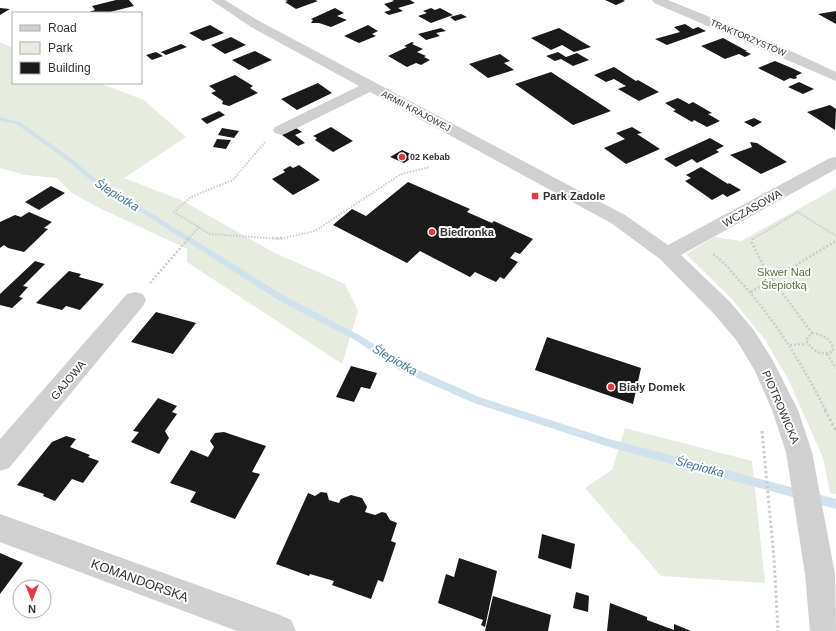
<svg xmlns="http://www.w3.org/2000/svg" width="836" height="631" font-family="Helvetica,sans-serif">
  <style>
    .green { fill: #e6ecdf }
    .lines { fill: none; stroke-linecap: round; stroke-linejoin: round }
    .stream { fill: #cfe2ee; fill-rule: evenodd }
    .building { fill: #1a1a1a }
    .path-far2 { stroke: #cdcdcd; stroke-width: 2; stroke-dasharray: 1.5 1.5; stroke-linecap: butt }
    .path-far1 { stroke: #cdcdcd; stroke-width: 2.5; stroke-dasharray: 2 2; stroke-linecap: butt }
    .path { stroke: #cdcdcd; stroke-width: 3; stroke-dasharray: 2.5 2.5; stroke-linecap: butt }
    .minor { fill: #d0d0d0; fill-rule: evenodd }
    .poi-dot { fill: #e63946; stroke: #fff; stroke-width: 1.5 }
    .labels { text-anchor: middle; stroke-width: 4; stroke-linejoin: round; paint-order: stroke }
    .far-street-label { font-size: 9px; fill: #333; stroke: #fff }
    .far-poi-label { font-size: 9px; font-weight: bold; fill: #333; stroke: #fff; text-anchor: start }
    .poi-label { font-size: 11px; font-weight: bold; fill: #333; stroke: #fff; text-anchor: start }
    .street-label { font-size: 11px; fill: #333; stroke: #fff }
    .park-label { font-size: 11px; fill: #56703f; stroke: #fff }
    .water-label { font-size: 12px; font-style: italic; fill: #3f7597; stroke: #fff }
    .near-street-label { font-size: 13px; fill: #333; stroke: #fff }
  </style>
  <rect width="100%" height="100%" fill="#fff"/>
  <path class="green" d="M 0,42 L 13,48 L 13,83 L 99,83 L 144,100 L 186,137 L 124,178 L 181,200 L 273,252 L 345,284 L 358,311 L 342,364 L 187,262 L 187,249 L 95,206 L 72,193 L 57,178 L 25,175 L 0,168 Z
    M 836,188 L 836,494 L 830,493 L 823,458 L 789,381 L 766,341 L 731,298 L 686,254 L 714,237 L 741,241 Z
    M 625,428 L 752,461 L 765,583 L 661,576 L 585,488 L 612,470 Z"/>
  <g class="lines">
    <path class="stream" d="M 0,117 L 20,122 L 72,159 L 93,177 L 286,297 L 361,336 L 405,364 L 479,397 L 609,439 L 836,499 L 836,509 L 609,447 L 474,403 L 399,370 L 355,340 L 280,301 L 89,179 L 68,161 L 16,124 L 0,121 Z"/>
  </g>
  <path class="building" d="M 116,0 L 129,0 L 134,6 L 106,13 L 86,13 L 95,10 L 92,6 Z
    M 285,0 L 315,0 L 318,1 L 296,9 L 285,2 L 288,1 Z
    M 392,0 L 410,0 L 415,3 L 398,8 L 403,11 L 389,15 L 384,12 L 391,10 L 384,4 L 394,1 Z
    M 605,0 L 623,0 L 625,1 L 616,5 Z
    M 0,8 L 10,9 L 0,15 Z
    M 335,8 L 344,13 L 337,16 L 347,20 L 331,27 L 319,23 L 311,23 L 313,20 L 311,19 Z
    M 431,8 L 435,10 L 440,8 L 453,15 L 431,23 L 418,16 L 427,13 L 423,11 Z
    M 836,11 L 836,24 L 818,14 Z
    M 461,14 L 467,17 L 455,21 L 450,17 Z
    M 685,24 L 693,29 L 698,27 L 706,31 L 667,45 L 655,39 L 680,32 L 674,27 Z
    M 210,25 L 224,33 L 203,41 L 189,33 Z
    M 368,25 L 378,31 L 372,34 L 376,36 L 359,43 L 344,36 Z
    M 441,28 L 446,31 L 436,33 L 440,36 L 426,40 L 418,34 Z
    M 559,28 L 591,47 L 574,52 L 562,45 L 551,50 L 531,38 Z
    M 231,37 L 246,45 L 225,54 L 211,45 Z
    M 723,38 L 747,51 L 745,51 L 751,54 L 745,57 L 739,54 L 725,59 L 701,46 Z
    M 412,42 L 414,43 L 412,44 L 423,49 L 417,52 L 426,56 L 424,57 L 430,60 L 421,65 L 416,63 L 407,67 L 388,56 L 407,47 L 404,46 Z
    M 181,44 L 187,47 L 166,55 L 161,52 Z
    M 255,51 L 272,60 L 249,70 L 232,60 Z
    M 156,52 L 163,56 L 152,60 L 146,55 Z
    M 558,52 L 566,57 L 577,53 L 589,60 L 573,66 L 561,59 L 555,61 L 546,56 Z
    M 500,54 L 510,61 L 504,63 L 514,70 L 488,78 L 469,64 Z
    M 775,61 L 794,69 L 802,73 L 796,76 L 797,78 L 794,79 L 790,78 L 784,81 L 758,68 Z
    M 614,67 L 636,81 L 638,80 L 659,92 L 639,101 L 618,89 L 626,86 L 614,79 L 606,82 L 594,75 Z
    M 551,72 L 611,111 L 573,125 L 515,84 Z
    M 235,75 L 253,86 L 250,88 L 258,93 L 229,106 L 222,104 L 223,101 L 211,93 L 216,91 L 209,86 Z
    M 799,82 L 814,89 L 803,94 L 788,87 Z
    M 318,83 L 332,93 L 297,110 L 281,99 Z
    M 678,98 L 689,104 L 693,102 L 712,113 L 708,114 L 720,121 L 707,127 L 694,120 L 692,122 L 673,111 L 676,110 L 665,103 Z
    M 830,105 L 836,109 L 835,130 L 807,112 Z
    M 219,111 L 225,115 L 207,124 L 201,119 Z
    M 754,118 L 762,122 L 753,127 L 744,122 Z
    M 331,127 L 353,141 L 333,152 L 315,140 L 317,138 L 313,136 Z
    M 632,127 L 642,133 L 637,134 L 660,149 L 626,164 L 604,148 L 625,139 L 616,133 Z
    M 222,128 L 239,131 L 234,138 L 218,135 Z
    M 296,128 L 302,132 L 295,135 L 305,143 L 298,146 L 282,135 Z
    M 710,138 L 724,146 L 716,150 L 719,152 L 697,163 L 692,159 L 676,167 L 664,159 Z
    M 217,139 L 231,140 L 226,149 L 213,147 Z
    M 750,142 L 757,143 L 787,162 L 761,174 L 730,155 L 752,147 Z
    M 402,150 L 415,156 L 404,163 L 390,157 Z
    M 299,165 L 320,180 L 293,195 L 272,179 L 285,172 L 283,170 L 290,166 L 293,168 Z
    M 701,167 L 728,184 L 729,183 L 741,190 L 727,197 L 723,194 L 712,200 L 685,181 L 691,178 L 686,175 Z
    M 408,182 L 470,209 L 467,212 L 492,223 L 494,221 L 533,239 L 520,254 L 515,252 L 510,258 L 518,262 L 504,279 L 500,277 L 496,282 L 475,272 L 470,277 L 420,251 L 407,263 L 333,225 L 352,209 L 366,216 Z
    M 51,186 L 65,193 L 39,210 L 25,202 Z
    M 29,212 L 52,222 L 44,228 L 48,229 L 24,252 L 8,248 L 4,245 L 0,248 L 0,222 L 15,215 L 21,217 Z
    M 35,261 L 45,264 L 23,286 L 28,287 L 19,297 L 23,298 L 12,308 L 0,305 L 0,294 Z
    M 69,271 L 81,274 L 79,277 L 104,284 L 80,310 L 66,306 L 62,310 L 36,303 Z
    M 156,312 L 196,323 L 173,354 L 131,342 Z
    M 547,337 L 641,368 L 633,404 L 535,370 Z
    M 351,366 L 377,373 L 370,389 L 361,387 L 354,402 L 336,397 Z
    M 158,398 L 177,406 L 172,412 L 177,414 L 165,431 L 169,438 L 159,454 L 131,442 L 139,432 L 133,431 Z
    M 224,432 L 266,446 L 252,472 L 260,474 L 235,519 L 190,502 L 196,492 L 170,483 L 191,450 L 208,457 L 214,447 L 210,441 L 215,433 Z
    M 66,436 L 76,439 L 70,447 L 90,455 L 88,457 L 99,461 L 83,483 L 72,479 L 55,501 L 43,496 L 44,494 L 17,485 L 52,442 Z
    M 321,492 L 327,493 L 329,500 L 339,503 L 341,499 L 351,495 L 362,498 L 367,507 L 365,512 L 375,515 L 382,512 L 386,513 L 390,520 L 397,523 L 391,541 L 396,543 L 383,582 L 378,580 L 371,599 L 332,585 L 334,581 L 310,574 L 309,576 L 276,564 L 308,493 L 315,496 Z
    M 542,534 L 575,544 L 571,569 L 538,558 Z
    M 0,553 L 23,563 L 0,594 Z
    M 459,558 L 497,571 L 485,627 L 481,625 L 483,620 L 438,603 L 446,574 L 454,577 Z
    M 576,592 L 589,596 L 588,612 L 573,608 Z
    M 493,596 L 551,615 L 548,631 L 485,631 Z
    M 610,603 L 647,617 L 647,620 L 674,630 L 674,624 L 691,631 L 607,631 Z"/>
  <g class="lines">
    <path class="path-far2" d="M 265,142 L 233,180 L 191,197 L 174,212 L 210,234 L 280,239 L 315,231 L 401,174 L 430,167
      M 188,239 L 199,227
      M 753,239 L 798,212 L 836,236"/>
    <path class="path-far1" d="M 272,238 L 282,238
      M 753,238 L 752,243 L 766,271 L 812,333
      M 713,254 C 723,261 731,271 739,280 C 775,319 802,364 826,411
      M 150,283 L 189,238
      M 751,292 L 836,241
      M 812,333 C 823,335 833,339 833,351 C 822,357 812,351 806,340 Z
      M 790,345 L 807,344
      M 827,354 L 836,368"/>
    <path class="path" d="M 825,410 L 836,431
      M 762,431 L 774,558 L 778,631"/>
    <path class="minor" d="M 211,0 L 225,0 L 259,21 L 625,215 L 668,245 L 830,158 L 836,157 L 836,169 L 681,255 L 730,302 L 753,329 L 772,359 L 798,410 L 812,452 L 835,574 L 836,631 L 810,631 L 805,574 L 786,452 L 772,410 L 755,371 L 737,341 L 714,314 L 660,259 L 611,223 L 370,92 L 287,133 L 281,135 L 275,133 L 273,130 L 275,127 L 359,86 L 251,27 Z
      M 652,0 L 668,0 L 774,43 L 836,72 L 836,81 L 654,3 Z
      M 135,292 L 143,294 L 146,300 L 143,306 L 9,468 L 0,471 L 0,439 L 127,294 Z
      M 0,514 L 280,615 L 291,620 L 296,631 L 237,631 L 0,542 Z"/>
  </g>
  <g class="poi-dot">
    <circle cx="402" cy="157" r="4"/>
    <rect x="531" y="192" width="8" height="8" rx="2"/>
    <circle cx="432" cy="232" r="4"/>
    <circle cx="611" cy="387" r="4"/>
  </g>
  <g class="labels">
    <g class="far-street-label">
      <text transform="translate(748 38) rotate(23)" y="3">TRAKTORZYSTÓW</text>
      <text transform="translate(416 111) rotate(28)" y="3">ARMII KRAJOWEJ</text>
    </g>
    <g class="far-poi-label">
      <text x="410" y="160">02 Kebab</text>
    </g>
    <g class="poi-label">
      <text x="543" y="200">Park Zadole</text>
      <text x="440" y="236">Biedronka</text>
      <text x="619" y="391">Biały Domek</text>
    </g>
    <g class="street-label">
      <text transform="translate(752 208) rotate(-29)" y="4">WCZASOWA</text>
      <text transform="translate(68 380) rotate(-50)" y="4">GAJOWA</text>
      <text transform="translate(781 407) rotate(67)" y="4">PIOTROWICKA</text>
    </g>
    <g class="park-label">
      <text x="784" y="276">Skwer Nad<tspan x="784" dy="13">Ślepiotką</tspan></text>
    </g>
    <g class="water-label">
      <text transform="translate(117 195) rotate(32)" y="4">Ślepiotka</text>
      <text transform="translate(395 360) rotate(30)" y="4">Ślepiotka</text>
      <text transform="translate(700 467) rotate(15)" y="4">Ślepiotka</text>
    </g>
    <g class="near-street-label">
      <text transform="translate(140 580) rotate(20)" y="5">KOMANDORSKA</text>
    </g>
  </g>
  <rect x="12" y="12" width="130" height="72" fill="#ffffff" stroke="#adadad"/>
  <rect x="20" y="25" width="20" height="6" fill="#d0d0d0" stroke="#adadad"/>
  <text x="48" y="32" font-size="12" fill="#333333">Road</text>
  <rect x="20" y="42" width="20" height="12" fill="#e6ecdf" stroke="#adadad"/>
  <text x="48" y="52" font-size="12" fill="#333333">Park</text>
  <rect x="20" y="62" width="20" height="12" fill="#1a1a1a" stroke="#adadad"/>
  <text x="48" y="72" font-size="12" fill="#333333">Building</text>
  <g transform="translate(32 599) rotate(180)"><circle r="19" fill="#ffffff" stroke="#adadad"/>
  <path d="M0-3L7 15L0 10L-7 15Z" fill="#e63946"/>
  <text y="-6" font-size="11" font-weight="bold" text-anchor="middle" fill="#333333">N</text>
  </g>
</svg>
